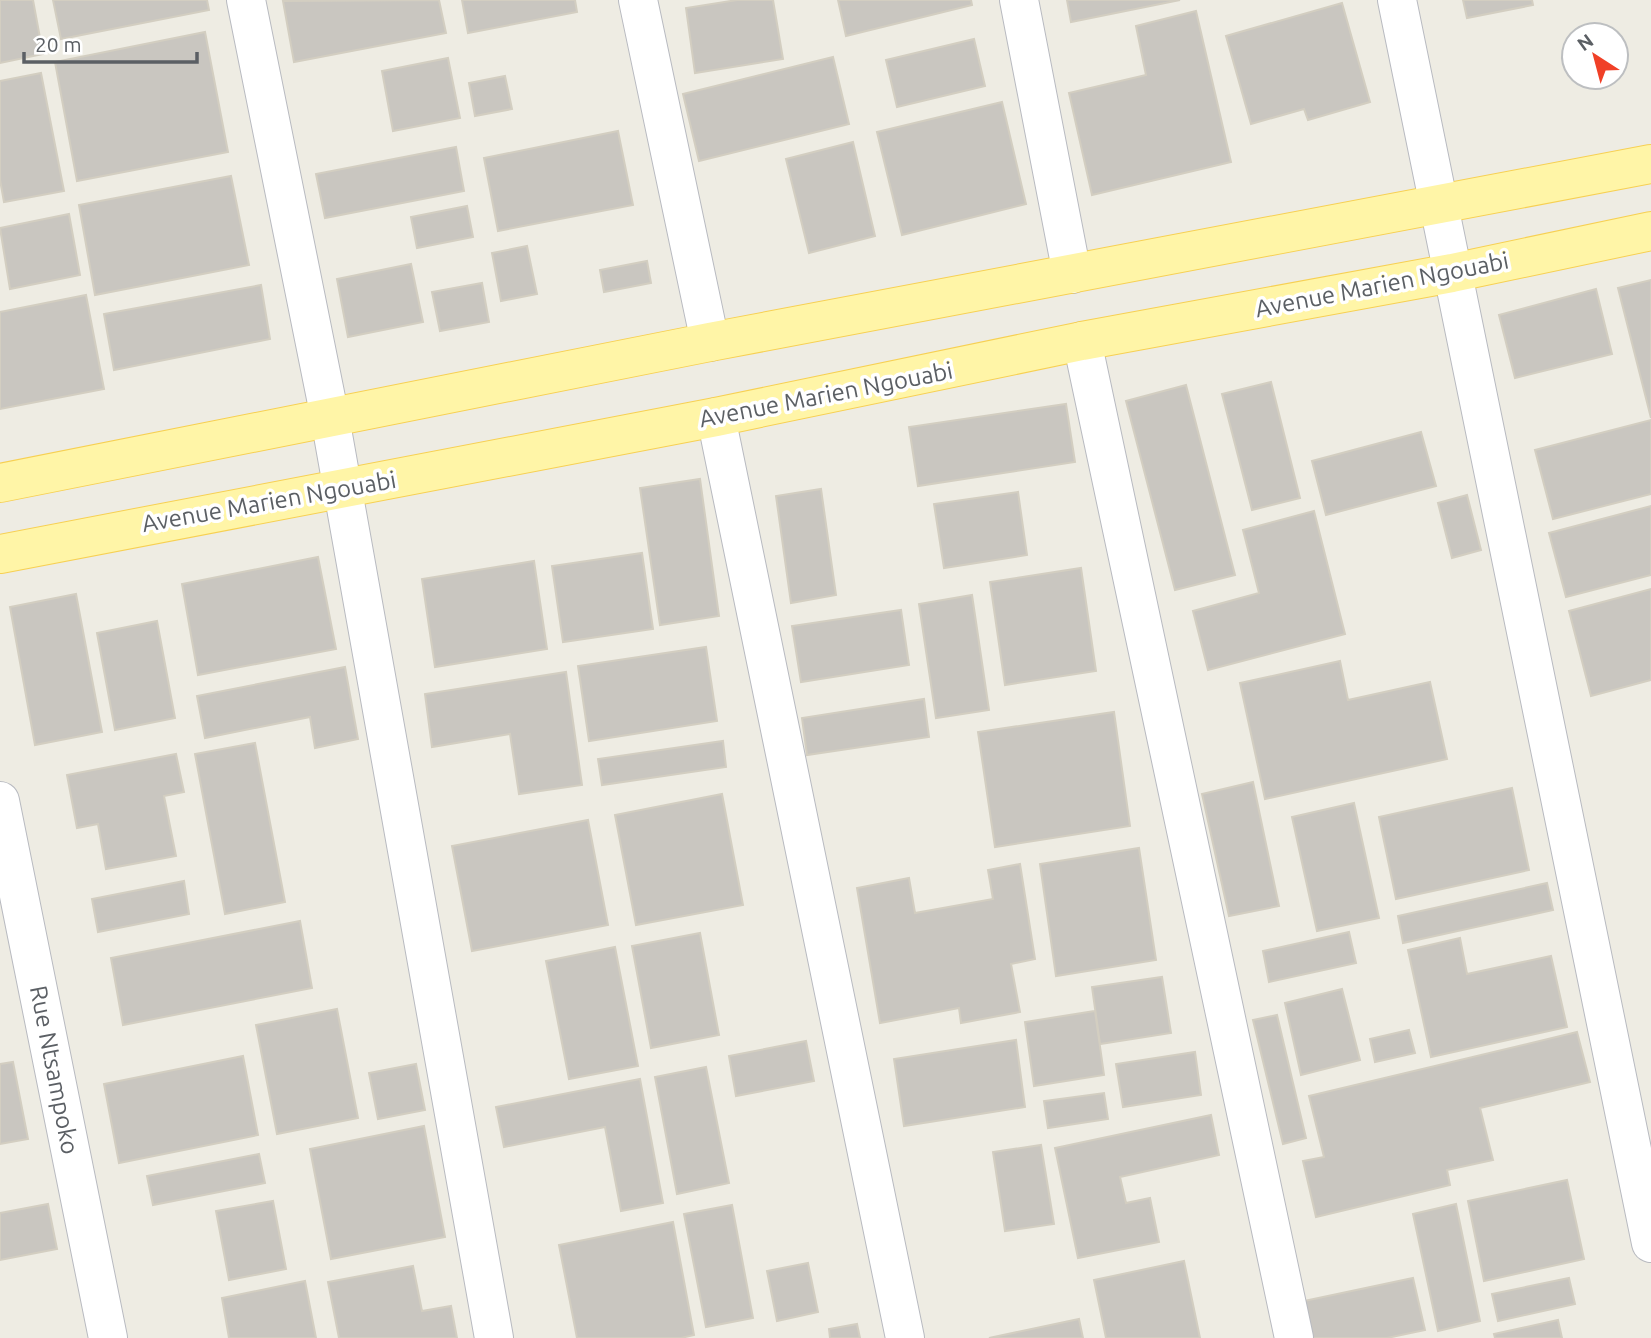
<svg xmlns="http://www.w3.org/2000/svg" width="1651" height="1338" font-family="Ubuntu,sans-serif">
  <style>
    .building { fill: #c9c6c0; stroke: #d3cec1; stroke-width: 2 }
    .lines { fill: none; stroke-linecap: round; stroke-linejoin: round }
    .street-casing { stroke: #b8bac0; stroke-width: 40 }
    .primary-casing { stroke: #f7d053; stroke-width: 40 }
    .street { stroke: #fff; stroke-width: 38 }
    .primary { stroke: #fff5a7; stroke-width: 38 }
    .labels { text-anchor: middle; stroke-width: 7; stroke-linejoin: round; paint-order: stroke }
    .street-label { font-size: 24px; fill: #5b5f64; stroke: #fff }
  </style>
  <rect width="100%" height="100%" fill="#eeece3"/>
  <path class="building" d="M 0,0 L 33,0 L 43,54 L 0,63 Z
    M 53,0 L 207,0 L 209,10 L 61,39 Z
    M 439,0 L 446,33 L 294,62 L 283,1 Z
    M 462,0 L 575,0 L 577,12 L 468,33 Z
    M 737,0 L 773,0 L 783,59 L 695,73 L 686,8 Z
    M 838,0 L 971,0 L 972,5 L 846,36 Z
    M 1067,0 L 1180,0 L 1071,22 Z
    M 1463,0 L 1532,0 L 1533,5 L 1467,18 Z
    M 1342,3 L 1370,102 L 1308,120 L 1304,109 L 1251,124 L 1226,36 Z
    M 1196,11 L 1231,162 L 1092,195 L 1069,93 L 1146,75 L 1136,26 Z
    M 205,32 L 228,152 L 77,181 L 55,62 Z
    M 974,39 L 985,86 L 897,107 L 886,60 Z
    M 833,57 L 849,124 L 699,161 L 683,94 Z
    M 448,58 L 460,118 L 393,131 L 382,71 Z
    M 41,73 L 64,191 L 4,202 L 0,180 L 0,81 Z
    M 505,76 L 512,109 L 475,116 L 469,83 Z
    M 1002,102 L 1026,204 L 902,235 L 877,132 Z
    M 618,131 L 633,205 L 498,231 L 484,158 Z
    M 853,142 L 875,236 L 809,253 L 786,159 Z
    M 456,147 L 464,191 L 325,218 L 316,174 Z
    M 231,176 L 249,265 L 95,295 L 79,205 Z
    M 467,206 L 473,237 L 417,248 L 411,217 Z
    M 69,214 L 80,275 L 10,289 L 0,228 Z
    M 527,246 L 537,294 L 501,301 L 492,253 Z
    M 647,261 L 651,283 L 604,292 L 600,270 Z
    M 411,264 L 423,322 L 348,337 L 337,279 Z
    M 1651,280 L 1651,418 L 1618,288 Z
    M 482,283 L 489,322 L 440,331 L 432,292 Z
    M 261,285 L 270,339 L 114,370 L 104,314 Z
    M 1596,289 L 1612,354 L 1515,378 L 1499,315 Z
    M 86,295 L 104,389 L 0,409 L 0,312 Z
    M 1271,382 L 1300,498 L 1252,510 L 1222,394 Z
    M 1186,385 L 1235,575 L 1175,590 L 1126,401 Z
    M 1066,404 L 1075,462 L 918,486 L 909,427 Z
    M 1651,420 L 1651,494 L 1553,519 L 1535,450 Z
    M 1421,432 L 1436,486 L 1326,515 L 1312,461 Z
    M 700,479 L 719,616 L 660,625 L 640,488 Z
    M 821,489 L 836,595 L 791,603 L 776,496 Z
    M 1018,492 L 1027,555 L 944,568 L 934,504 Z
    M 1467,495 L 1481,550 L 1452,558 L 1438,503 Z
    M 1651,506 L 1651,575 L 1566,597 L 1549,533 Z
    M 1314,511 L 1345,634 L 1208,670 L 1193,611 L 1259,593 L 1243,530 Z
    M 642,553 L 653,629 L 563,642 L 552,566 Z
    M 318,557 L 336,649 L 198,675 L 182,584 Z
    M 534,561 L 547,649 L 435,667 L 422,579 Z
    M 1081,568 L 1096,671 L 1005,685 L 990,582 Z
    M 1651,589 L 1651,680 L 1591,696 L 1569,611 Z
    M 76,594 L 102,732 L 35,745 L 10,607 Z
    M 972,595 L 989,710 L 936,718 L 919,604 Z
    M 901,610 L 909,665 L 801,682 L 792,626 Z
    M 157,621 L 175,718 L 115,730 L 97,633 Z
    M 706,647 L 717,721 L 589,741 L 578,666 Z
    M 1340,661 L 1348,700 L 1430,682 L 1447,759 L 1265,799 L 1240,683 Z
    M 345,667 L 358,739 L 315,748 L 310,717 L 205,738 L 197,696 Z
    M 566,672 L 582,785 L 519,794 L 510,734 L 432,747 L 425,694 Z
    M 924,699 L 929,737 L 807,755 L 802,718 Z
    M 1114,712 L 1130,826 L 995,847 L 978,732 Z
    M 723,741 L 726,767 L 602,785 L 598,759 Z
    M 255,743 L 285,902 L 225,914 L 195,754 Z
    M 176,754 L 184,792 L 164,796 L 176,856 L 106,869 L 98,824 L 77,828 L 67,775 Z
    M 1253,782 L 1279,906 L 1229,916 L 1202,794 Z
    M 1512,788 L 1529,870 L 1396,899 L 1379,817 Z
    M 722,794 L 743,905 L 636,925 L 615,815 Z
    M 1354,803 L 1379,918 L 1317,931 L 1292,817 Z
    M 588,820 L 608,925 L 472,951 L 452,846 Z
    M 1139,848 L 1156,960 L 1056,976 L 1040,864 Z
    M 1020,864 L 1035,959 L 1011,964 L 1020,1012 L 961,1023 L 959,1008 L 880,1023 L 857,888 L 909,878 L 915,913 L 993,899 L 988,870 Z
    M 184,881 L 189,914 L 98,932 L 92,899 Z
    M 1547,883 L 1553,910 L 1403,943 L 1398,916 Z
    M 300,921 L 312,988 L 123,1025 L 111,958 Z
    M 1349,932 L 1356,963 L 1269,982 L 1263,951 Z
    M 700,933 L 719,1035 L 651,1048 L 632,946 Z
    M 1460,938 L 1467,974 L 1551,956 L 1567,1027 L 1431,1057 L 1408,950 Z
    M 615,947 L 638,1066 L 569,1079 L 546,961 Z
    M 1162,977 L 1171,1033 L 1100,1044 L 1092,987 Z
    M 1342,989 L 1360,1060 L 1301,1075 L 1285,1003 Z
    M 337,1009 L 358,1118 L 277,1134 L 256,1025 Z
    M 1095,1011 L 1104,1075 L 1034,1086 L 1025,1022 Z
    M 1277,1015 L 1306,1138 L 1283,1144 L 1253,1020 Z
    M 1409,1030 L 1415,1053 L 1375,1062 L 1370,1039 Z
    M 1577,1032 L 1590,1082 L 1480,1108 L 1493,1160 L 1447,1170 L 1450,1185 L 1316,1217 L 1303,1161 L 1324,1157 L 1309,1096 Z
    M 1016,1040 L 1025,1107 L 904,1126 L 894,1059 Z
    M 806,1041 L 814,1081 L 736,1096 L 729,1056 Z
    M 1195,1052 L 1201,1095 L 1123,1107 L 1116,1064 Z
    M 243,1056 L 258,1135 L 119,1163 L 104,1084 Z
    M 13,1062 L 28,1139 L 0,1144 L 0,1064 Z
    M 416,1064 L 425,1110 L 378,1119 L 369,1073 Z
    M 706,1067 L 729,1183 L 677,1194 L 655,1077 Z
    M 640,1079 L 663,1203 L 621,1211 L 605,1127 L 504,1147 L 496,1107 Z
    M 1104,1093 L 1108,1119 L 1048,1128 L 1044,1101 Z
    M 1211,1115 L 1219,1155 L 1120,1177 L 1126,1203 L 1150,1198 L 1159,1242 L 1078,1258 L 1055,1148 Z
    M 424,1126 L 445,1237 L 331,1259 L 310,1149 Z
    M 1041,1145 L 1054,1224 L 1005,1231 L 993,1152 Z
    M 259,1154 L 265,1183 L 153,1205 L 147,1176 Z
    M 1567,1180 L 1584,1259 L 1484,1281 L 1468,1201 Z
    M 273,1201 L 286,1269 L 229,1280 L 216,1211 Z
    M 48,1204 L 57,1249 L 0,1260 L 0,1213 Z
    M 1456,1204 L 1480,1321 L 1438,1331 L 1413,1214 Z
    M 732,1205 L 753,1318 L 706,1327 L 684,1214 Z
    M 673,1222 L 694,1335 L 681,1338 L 577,1338 L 559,1245 Z
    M 1184,1261 L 1200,1338 L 1106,1338 L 1094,1280 Z
    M 808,1263 L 818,1312 L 777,1321 L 767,1271 Z
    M 413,1266 L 422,1311 L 451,1306 L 457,1338 L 339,1338 L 328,1282 Z
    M 1413,1278 L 1425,1330 L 1387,1338 L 1312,1338 L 1304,1301 Z
    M 1569,1278 L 1575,1304 L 1498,1321 L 1492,1294 Z
    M 305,1281 L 316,1338 L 229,1338 L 222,1298 Z
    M 1079,1319 L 1083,1338 L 989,1338 Z
    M 1558,1320 L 1562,1338 L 1495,1338 L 1494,1334 Z
    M 857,1324 L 860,1338 L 830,1338 L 829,1329 Z"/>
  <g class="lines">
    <defs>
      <path id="street" d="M 246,0 L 330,418 L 494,1338
        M 638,0 L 710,342
        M 1019,0 L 1072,274
        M 1397,0 L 1651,1243
        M 1082,341 L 1294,1338
        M 716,417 L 905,1338
        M 0,801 L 108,1338"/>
      <path id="primary" d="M 0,483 L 710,342 L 1651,164
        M 0,554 L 716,417 L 1082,341 L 1452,273 L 1651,231"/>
    </defs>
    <use href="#street" class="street-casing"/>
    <use href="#primary" class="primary-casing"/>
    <use href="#street" class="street"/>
    <use href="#primary" class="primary"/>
  </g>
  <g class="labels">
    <g class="street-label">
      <text transform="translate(1382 285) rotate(-11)" y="8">Avenue Marien Ngouabi</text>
      <text transform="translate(826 395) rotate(-11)" y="8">Avenue Marien Ngouabi</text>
      <text transform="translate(269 502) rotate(-10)" y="8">Avenue Marien Ngouabi</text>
      <text transform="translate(54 1070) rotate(79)" y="8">Rue Ntsampoko</text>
    </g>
  </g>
  <g transform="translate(1595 56) rotate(324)"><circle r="33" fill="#ffffff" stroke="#bdbfc1" stroke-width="2"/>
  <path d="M0-5L12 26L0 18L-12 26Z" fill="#f04027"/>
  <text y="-10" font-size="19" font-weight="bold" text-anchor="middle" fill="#5b5f64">N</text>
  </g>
  <path d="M24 52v10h173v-10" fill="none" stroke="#5b5f64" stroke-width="3.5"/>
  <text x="35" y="52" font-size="21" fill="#5b5f64" stroke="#ffffff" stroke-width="5" paint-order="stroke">20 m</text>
</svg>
